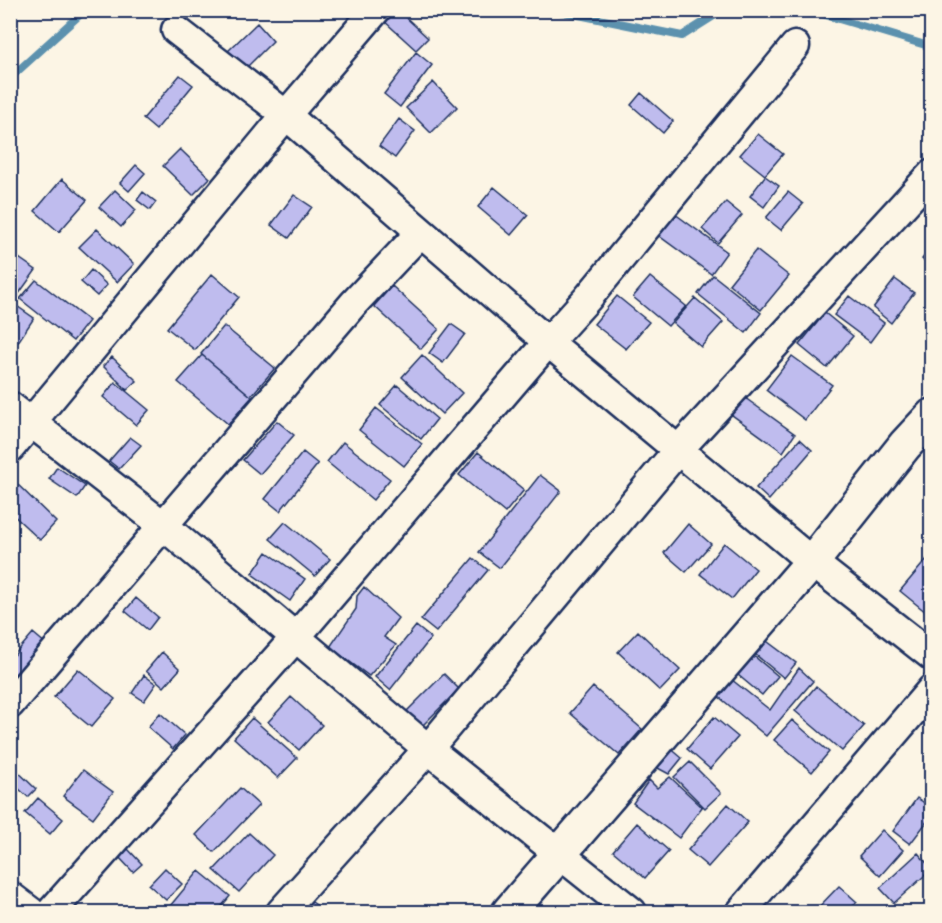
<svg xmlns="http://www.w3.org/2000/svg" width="942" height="923" font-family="'Shantell Sans',sans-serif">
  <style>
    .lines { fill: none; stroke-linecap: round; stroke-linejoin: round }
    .stream { stroke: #5b91ae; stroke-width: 8 }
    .building { fill: #bfbcee; stroke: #1b2f5e; stroke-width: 1.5 }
    .street-casing { stroke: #1b2f5e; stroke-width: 33 }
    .secondary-casing { stroke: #1b2f5e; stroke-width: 38 }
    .street { stroke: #fcf5e5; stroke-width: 28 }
    .secondary { stroke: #fcf5e5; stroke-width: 33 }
  </style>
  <rect width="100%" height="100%" fill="#fcf5e5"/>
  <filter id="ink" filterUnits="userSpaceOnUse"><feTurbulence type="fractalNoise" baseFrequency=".0167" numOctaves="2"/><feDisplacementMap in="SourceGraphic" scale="12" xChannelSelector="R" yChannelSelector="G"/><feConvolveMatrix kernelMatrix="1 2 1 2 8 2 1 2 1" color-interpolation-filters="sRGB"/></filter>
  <g filter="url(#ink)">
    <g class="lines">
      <path class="stream" d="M 554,10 L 682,36 L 723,10
        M 809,10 L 932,47
        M 10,78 L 85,10"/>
    </g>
    <path class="building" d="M 392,10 L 398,10 L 428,38 L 416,50 L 383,20 Z
      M 257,23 L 273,41 L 245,69 L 228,51 Z
      M 416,52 L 432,65 L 400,107 L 384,94 Z
      M 180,75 L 193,85 L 156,130 L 143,119 Z
      M 433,82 L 457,107 L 431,133 L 406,108 Z
      M 641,93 L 673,121 L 663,133 L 631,105 Z
      M 399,119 L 415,131 L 395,158 L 379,146 Z
      M 758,134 L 783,154 L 765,175 L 740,155 Z
      M 180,149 L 210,178 L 193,195 L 163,166 Z
      M 136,165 L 145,173 L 129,191 L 120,183 Z
      M 765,176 L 779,186 L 764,207 L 750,196 Z
      M 62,179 L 87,200 L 59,232 L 35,211 Z
      M 494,187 L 528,215 L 511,235 L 478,207 Z
      M 115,190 L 136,210 L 121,227 L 99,207 Z
      M 143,192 L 156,202 L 150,210 L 137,200 Z
      M 788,192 L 803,204 L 781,230 L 766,218 Z
      M 294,195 L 312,207 L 289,238 L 271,225 Z
      M 726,202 L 742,215 L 718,243 L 702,229 Z
      M 671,211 L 727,252 L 711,274 L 655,233 Z
      M 97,229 L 134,264 L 117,282 L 79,247 Z
      M 932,246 L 932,267 L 922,259 Z
      M 756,250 L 789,276 L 761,310 L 729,284 Z
      M 16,256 L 36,270 L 18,295 L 10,290 L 10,264 Z
      M 91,270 L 107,285 L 97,296 L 81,282 Z
      M 212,274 L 239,297 L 195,350 L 167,328 Z
      M 713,275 L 761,313 L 746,333 L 698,294 Z
      M 650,277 L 686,306 L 668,326 L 633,297 Z
      M 895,279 L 914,293 L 891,323 L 873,308 Z
      M 36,280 L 89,321 L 73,341 L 20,299 Z
      M 392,286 L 439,329 L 421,349 L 374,306 Z
      M 617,296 L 649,322 L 626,349 L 594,324 Z
      M 849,296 L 884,323 L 870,342 L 834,315 Z
      M 695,298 L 723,322 L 701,347 L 673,323 Z
      M 11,302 L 34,318 L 18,342 L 10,337 Z
      M 825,313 L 853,336 L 827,368 L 799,345 Z
      M 451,324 L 465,334 L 443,363 L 429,353 Z
      M 224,326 L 275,368 L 251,396 L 201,354 Z
      M 202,355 L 252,397 L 228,424 L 178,382 Z
      M 422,355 L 462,393 L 442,414 L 402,377 Z
      M 792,356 L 832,385 L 805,420 L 766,390 Z
      M 112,357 L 137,381 L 127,390 L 103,366 Z
      M 115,382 L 149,410 L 136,425 L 103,397 Z
      M 397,385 L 437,419 L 421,439 L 380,405 Z
      M 741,395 L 795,434 L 783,452 L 728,412 Z
      M 376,408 L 422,444 L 404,466 L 359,430 Z
      M 277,421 L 294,435 L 260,474 L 243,460 Z
      M 130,437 L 141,445 L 119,469 L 109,461 Z
      M 800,439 L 812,450 L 769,500 L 756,488 Z
      M 343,442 L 390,479 L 373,500 L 327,462 Z
      M 303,452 L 318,464 L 280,511 L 265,499 Z
      M 478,452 L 524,490 L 505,513 L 459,475 Z
      M 57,467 L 85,486 L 77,498 L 49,479 Z
      M 540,475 L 561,491 L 500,568 L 479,552 Z
      M 11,478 L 56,522 L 40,540 L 10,512 Z
      M 285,522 L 330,559 L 315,576 L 270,539 Z
      M 688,524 L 711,544 L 686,572 L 664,553 Z
      M 724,543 L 756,569 L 732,599 L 700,574 Z
      M 267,552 L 305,579 L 290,601 L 252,574 Z
      M 473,558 L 488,570 L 436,632 L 421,620 Z
      M 927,559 L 932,563 L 932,617 L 900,591 Z
      M 364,587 L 398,618 L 384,637 L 396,645 L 369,676 L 330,647 L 356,609 L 357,596 Z
      M 136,598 L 158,617 L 148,630 L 125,611 Z
      M 416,626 L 431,638 L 390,690 L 375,677 Z
      M 638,631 L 680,670 L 660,691 L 618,652 Z
      M 33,633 L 46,644 L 14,683 L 10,679 L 10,660 Z
      M 760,636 L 796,663 L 784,678 L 750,650 Z
      M 162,652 L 180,669 L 164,687 L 146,671 Z
      M 749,652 L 778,676 L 762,695 L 732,670 Z
      M 799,668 L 813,681 L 766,736 L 713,692 L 727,676 L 770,710 Z
      M 78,669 L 115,699 L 91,727 L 54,697 Z
      M 444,674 L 459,689 L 418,730 L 403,715 Z
      M 144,675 L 156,684 L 144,701 L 132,693 Z
      M 816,686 L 864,726 L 842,751 L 795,711 Z
      M 593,687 L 642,729 L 619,755 L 570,713 Z
      M 291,697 L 322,725 L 299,750 L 268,722 Z
      M 160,713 L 185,735 L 173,749 L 148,727 Z
      M 714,717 L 738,737 L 710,769 L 687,749 Z
      M 252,718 L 297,758 L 278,778 L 234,738 Z
      M 792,720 L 829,752 L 812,772 L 774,740 Z
      M 669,747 L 682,758 L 669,774 L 654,766 Z
      M 690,762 L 721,793 L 705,808 L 674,777 Z
      M 10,764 L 36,789 L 28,797 L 10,781 Z
      M 83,770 L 113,792 L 93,818 L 63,796 Z
      M 670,777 L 702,807 L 679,838 L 633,803 L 649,780 L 657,788 Z
      M 240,788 L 259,805 L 214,852 L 196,835 Z
      M 38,798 L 63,819 L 50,834 L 25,813 Z
      M 917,798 L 932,808 L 932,815 L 910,844 L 893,831 Z
      M 728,804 L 748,822 L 708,867 L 688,850 Z
      M 637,823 L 669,851 L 645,878 L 613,851 Z
      M 882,830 L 903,850 L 880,876 L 859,856 Z
      M 249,833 L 273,855 L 239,892 L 214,870 Z
      M 127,848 L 142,864 L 133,872 L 118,856 Z
      M 918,853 L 932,869 L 894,903 L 880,888 Z
      M 165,868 L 182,884 L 166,900 L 149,885 Z
      M 199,871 L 230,896 L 217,912 L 165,912 Z
      M 839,886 L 857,902 L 847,912 L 814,912 Z
      M 312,902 L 326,912 L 304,912 Z"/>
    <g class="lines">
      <defs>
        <path id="street" d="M 176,30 L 286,115 L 548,342 L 678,450 L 812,562 L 932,656
          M 10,406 L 164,526 L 428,749 L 632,912
          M 10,448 L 286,115 L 376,10
          M 10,704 L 354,303 L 421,232
          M 10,896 L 31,912
          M 51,912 L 295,638 L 548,342 L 587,299 L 795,46
          M 281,912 L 428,749 L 678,450 L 932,174
          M 741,912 L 932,689"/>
        <path id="secondary" d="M 509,912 L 812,562 L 905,445 L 932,416"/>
      </defs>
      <use href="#street" class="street-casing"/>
      <use href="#secondary" class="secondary-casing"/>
      <use href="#street" class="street"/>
      <use href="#secondary" class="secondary"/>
    </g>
  </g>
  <rect width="942" height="923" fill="none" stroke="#fcf5e5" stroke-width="36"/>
  <rect x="18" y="18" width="906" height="887" fill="none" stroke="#1b2f5e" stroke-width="2" filter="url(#ink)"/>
</svg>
